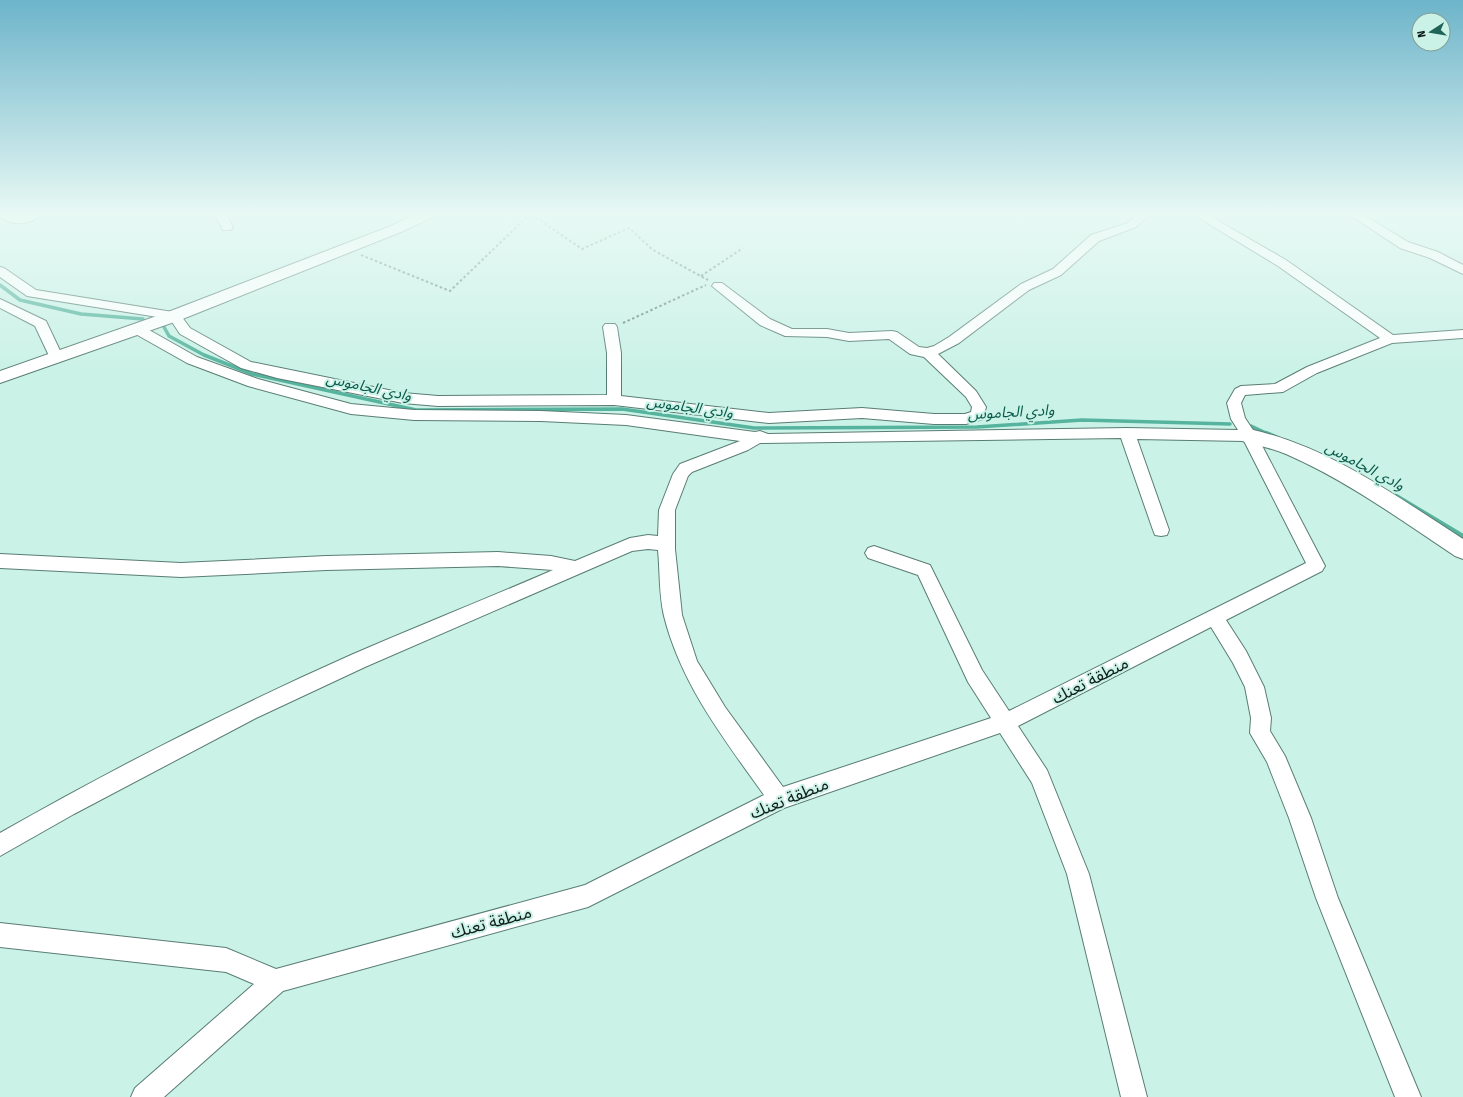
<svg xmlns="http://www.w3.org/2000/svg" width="1463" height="1097" font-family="'Fira Sans Condensed','Noto Sans Arabic',sans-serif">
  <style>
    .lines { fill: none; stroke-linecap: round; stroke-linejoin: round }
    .stream-far1 { stroke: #56b49e; stroke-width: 3.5 }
    .stream { stroke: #56b49e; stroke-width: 4.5 }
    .street-casing { stroke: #597d74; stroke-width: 2 }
    .secondary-casing { stroke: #597d74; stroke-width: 2 }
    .path { stroke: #6d8780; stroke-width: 2; stroke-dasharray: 2.5 2.5; stroke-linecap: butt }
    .street { fill: #fff; fill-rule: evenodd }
    .secondary { fill: #fff; fill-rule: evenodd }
    .labels { text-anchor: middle; stroke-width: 4; stroke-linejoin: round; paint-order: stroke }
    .water-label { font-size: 15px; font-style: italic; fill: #085a4b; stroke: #cbf2e7 }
    .near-street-label { font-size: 17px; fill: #0f1d1a; stroke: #cbf2e7 }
  </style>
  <rect width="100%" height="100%" fill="#cbf2e7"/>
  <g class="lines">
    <path class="stream-far1" d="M 0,285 L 20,300 L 81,314 L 143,319
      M 164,327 L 169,336 L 204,355 L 252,374 L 416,410 L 622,409 L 754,428 L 977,427 L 1082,420 L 1230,424
      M 1251,426 L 1268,434"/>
    <path class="stream" d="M 1266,433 L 1278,438
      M 1396,496 L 1463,536"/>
    <defs>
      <path id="street" d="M 0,215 L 40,215 C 31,226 10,225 0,217 Z
        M 215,215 L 227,215 L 233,228 L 231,230 L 223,230 Z
        M 1136,215 L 1149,215 L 1136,227 L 1099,241 L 1061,275 L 1029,290 L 959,343 L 938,354 L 976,391 L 986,407 L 983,419 L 966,424 L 934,424 L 862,418 L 769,423 L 614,405 L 438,406 L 403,403 L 277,378 L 241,368 L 180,334 L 170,319 L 27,296 L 0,277 L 0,267 L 4,268 L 36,290 L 179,313 L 190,328 L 251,362 L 403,393 L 438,396 L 607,395 L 607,353 L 603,327 L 605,324 L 615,324 L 617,327 L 621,353 L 621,396 L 769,413 L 862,408 L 934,414 L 965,414 L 971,412 L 972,407 L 966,397 L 924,357 L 910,354 L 889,339 L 849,341 L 827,337 L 785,336 L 760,325 L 712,286 L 714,283 L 722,283 L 770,319 L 792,329 L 827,329 L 849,333 L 892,331 L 897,332 L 919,347 L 927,348 L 934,346 L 949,337 L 1021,284 L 1053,269 L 1091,235 L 1128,223 Z
        M 1194,215 L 1208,215 L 1286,260 L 1393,335 L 1463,330 L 1463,338 L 1392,343 L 1317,373 L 1283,392 L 1245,395 L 1241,403 L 1245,418 L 1257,436 L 1325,566 L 1322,571 L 1226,620 L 1246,651 L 1264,687 L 1271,718 L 1270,731 L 1285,756 L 1311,818 L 1338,898 L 1421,1097 L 1395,1097 L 1316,898 L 1289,818 L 1267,762 L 1250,733 L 1251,718 L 1245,687 L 1233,663 L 1211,627 L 1018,726 L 1047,770 L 1089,874 L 1147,1097 L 1121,1097 L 1067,874 L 1032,783 L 1000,733 L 784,808 L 588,907 L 283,991 L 164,1097 L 131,1097 L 135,1088 L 254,984 L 226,972 L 0,947 L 0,923 L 226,948 L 276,969 L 585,885 L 764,795 C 724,739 681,684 664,616 C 659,595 660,571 658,550 L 648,549 L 632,551 L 365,667 L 256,718 L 74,814 L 0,856 L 0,833 C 114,768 232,708 351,655 C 418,626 486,599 553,570 L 498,566 L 326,570 L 181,577 L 0,568 L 0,554 L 181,563 L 326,556 L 498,552 L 551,556 L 575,561 L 630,538 L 648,535 L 658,536 L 659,510 L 673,474 L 680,464 L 740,441 L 626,425 L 541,421 L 414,420 L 351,414 L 248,386 L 187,363 L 132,332 L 130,329 L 132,326 L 142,326 L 197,357 L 258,379 L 351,404 L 414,410 L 541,411 L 626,415 L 755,432 L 760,431 L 768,434 L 1127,428 L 1238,430 L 1231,419 L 1227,403 L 1235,389 L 1241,386 L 1275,384 L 1307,367 L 1380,338 L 1278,266 ZM 1121,438 L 1153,530 L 1155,535 L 1161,536 L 1167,535 L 1169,530 L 1137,439 L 1244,441 L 1306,563 L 1009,711 L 982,670 L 930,565 L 874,546 L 868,548 L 865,553 L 868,558 L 918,575 L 968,682 L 991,718 L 783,787 L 725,707 L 697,661 L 682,615 L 675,549 L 675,510 L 688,476 L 692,472 L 748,450 L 760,443 Z
        M 1350,215 L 1364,215 L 1408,242 L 1438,252 L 1463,265 L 1463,274 L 1430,258 L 1400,248 Z
        M 0,299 L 46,321 L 63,357 L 61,360 L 51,360 L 35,326 L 0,308 Z"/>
      <path id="secondary" d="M 414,215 L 433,215 L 431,218 L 401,232 L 180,320 L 0,383 L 0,371 L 168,312 L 391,226 Z
        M 1249,429 C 1328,446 1396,496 1463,539 L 1463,559 L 1455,556 C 1401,520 1346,480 1286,454 C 1271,448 1257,445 1242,441 L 1239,436 L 1242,431 Z"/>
    </defs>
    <use href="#street" class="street-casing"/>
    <use href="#secondary" class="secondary-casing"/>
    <path class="path" d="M 532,215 L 582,249 L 629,228 L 653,250 L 708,280
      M 361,255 L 450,291 L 529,215
      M 701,276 L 743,248
      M 623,323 L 706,285"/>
    <use href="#street" class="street"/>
    <use href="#secondary" class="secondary"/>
  </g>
  <linearGradient id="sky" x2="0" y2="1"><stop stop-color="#6db4ca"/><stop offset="0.58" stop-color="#e8f9f4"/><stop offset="1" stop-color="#e8f9f4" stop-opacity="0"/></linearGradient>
  <rect width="1463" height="369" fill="url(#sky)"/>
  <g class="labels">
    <g class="water-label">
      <text transform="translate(369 387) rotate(12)" y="5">وادي الجاموس</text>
      <text transform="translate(690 407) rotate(8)" y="5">وادي الجاموس</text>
      <text transform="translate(1011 412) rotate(-3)" y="5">وادي الجاموس</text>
      <text transform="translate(1365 466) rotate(28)" y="5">وادي الجاموس</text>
    </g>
    <g class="near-street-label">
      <text transform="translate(1090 680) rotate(-27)" y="6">منطقة تعنك</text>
      <text transform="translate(789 798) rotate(-22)" y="6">منطقة تعنك</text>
      <text transform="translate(491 922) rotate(-15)" y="6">منطقة تعنك</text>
    </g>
  </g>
  <g transform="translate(1431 32) rotate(258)"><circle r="19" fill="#cbf2e7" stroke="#809d95"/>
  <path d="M0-3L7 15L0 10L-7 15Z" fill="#1f6456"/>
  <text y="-6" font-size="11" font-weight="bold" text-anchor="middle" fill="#0f1d1a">N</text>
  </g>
</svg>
